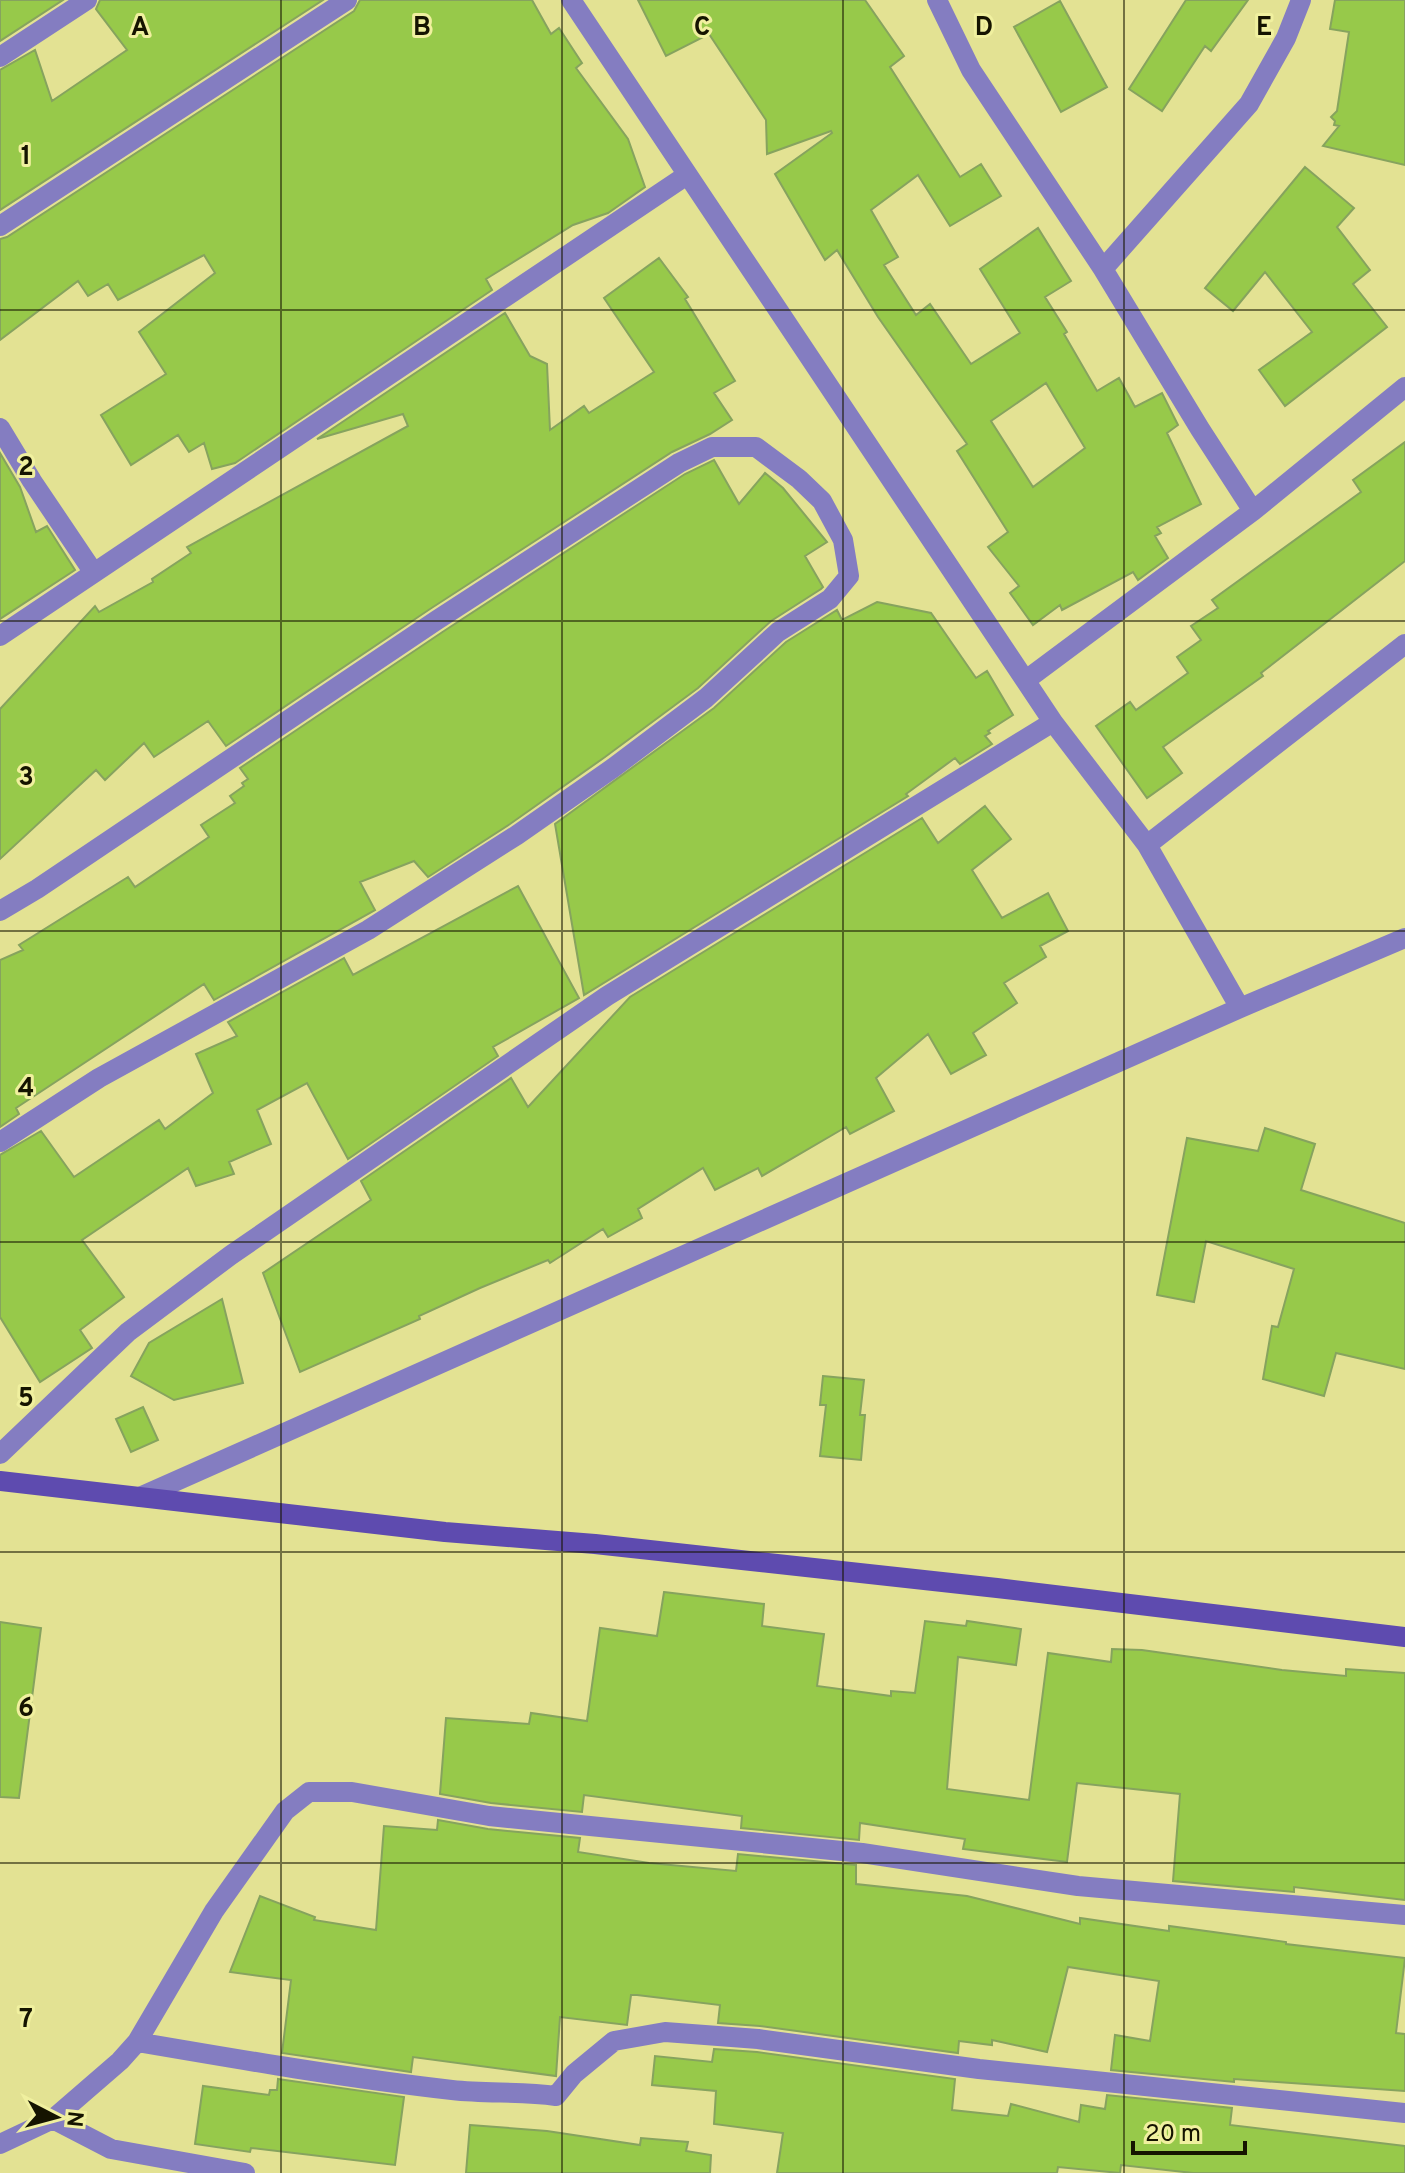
<svg xmlns="http://www.w3.org/2000/svg" width="1405" height="2173" font-family="Overpass,sans-serif">
  <style>
    .building { fill: #97c94a; stroke: #86a35e; stroke-width: 2; fill-rule: evenodd }
    .lines { fill: none; stroke-linecap: round; stroke-linejoin: round }
    .street { stroke: #847dc1; stroke-width: 20 }
    .secondary { stroke: #5e4baf; stroke-width: 20 }
    .grid { fill: none; stroke: #151400; stroke-width: 2; stroke-opacity: 0.55 }
    .grid-label { font-size: 26px; text-anchor: middle; font-weight: bold; fill: #151400; stroke: #f0f09f; stroke-width: 6; stroke-linejoin: round; paint-order: stroke }
  </style>
  <rect width="100%" height="100%" fill="#e3e293"/>
  <path class="building" d="M 0,0 L 63,0 L 0,41 Z
    M 100,0 L 323,0 L 0,210 L 0,70 L 35,50 L 52,101 L 127,50 L 96,9 Z
    M 360,0 L 532,0 L 551,34 L 559,28 L 582,63 L 576,68 L 628,139 L 645,187 L 608,213 L 573,225 L 486,279 L 492,290 L 235,463 L 212,469 L 204,443 L 189,452 L 178,435 L 131,465 L 101,415 L 166,374 L 139,332 L 215,273 L 204,255 L 118,300 L 108,284 L 88,296 L 78,281 L 0,340 L 0,239 L 7,237 L 354,11 Z
    M 638,0 L 865,0 L 904,56 L 890,67 L 960,177 L 981,164 L 1001,196 L 950,226 L 918,175 L 871,210 L 898,257 L 884,265 L 916,315 L 930,304 L 971,364 L 1020,333 L 980,269 L 1038,228 L 1071,281 L 1045,297 L 1067,332 L 1064,334 L 1097,391 L 1119,378 L 1135,407 L 1162,393 L 1178,425 L 1167,433 L 1201,504 L 1157,527 L 1161,533 L 1155,536 L 1168,558 L 1138,580 L 1133,572 L 1062,610 L 1060,605 L 1033,625 L 1010,593 L 1019,586 L 988,547 L 1008,532 L 957,451 L 967,444 L 878,317 L 837,250 L 825,260 L 775,174 L 832,133 L 831,131 L 767,154 L 766,120 L 709,34 L 666,56 ZM 1046,383 L 1085,448 L 1033,487 L 991,421 Z
    M 1186,0 L 1248,0 L 1211,51 L 1205,46 L 1162,111 L 1129,89 Z
    M 1335,0 L 1405,0 L 1405,165 L 1323,146 L 1339,126 L 1334,125 L 1335,121 L 1331,117 L 1337,111 L 1349,32 L 1330,29 Z
    M 1060,1 L 1107,87 L 1061,112 L 1014,27 Z
    M 1305,167 L 1354,208 L 1337,227 L 1370,270 L 1353,284 L 1387,327 L 1285,406 L 1259,370 L 1312,332 L 1265,272 L 1233,311 L 1205,288 Z
    M 659,258 L 688,297 L 685,299 L 735,381 L 714,393 L 732,420 L 710,434 L 672,452 L 430,609 L 226,746 L 208,721 L 154,757 L 144,743 L 105,780 L 96,770 L 0,859 L 0,709 L 95,606 L 99,612 L 153,582 L 152,579 L 191,553 L 187,547 L 408,426 L 403,414 L 317,439 L 505,313 L 530,356 L 547,364 L 550,430 L 584,406 L 589,413 L 654,372 L 604,298 Z
    M 1405,442 L 1405,561 L 1261,673 L 1263,676 L 1163,747 L 1182,773 L 1147,798 L 1096,726 L 1130,702 L 1136,710 L 1188,673 L 1177,657 L 1201,640 L 1191,626 L 1218,608 L 1212,600 L 1361,492 L 1353,480 Z
    M 0,453 L 20,487 L 36,532 L 47,526 L 75,570 L 0,619 Z
    M 714,460 L 739,504 L 765,473 L 783,488 L 827,542 L 805,556 L 823,587 L 821,589 L 771,621 L 698,688 L 605,757 L 510,824 L 428,877 L 414,861 L 360,882 L 375,910 L 214,1000 L 204,984 L 16,1108 L 19,1114 L 0,1127 L 0,960 L 23,950 L 19,945 L 128,877 L 135,887 L 209,837 L 201,825 L 235,803 L 230,796 L 244,786 L 242,783 L 248,779 L 240,768 L 444,631 L 685,474 Z
    M 877,602 L 931,613 L 976,678 L 987,671 L 1013,715 L 988,731 L 990,733 L 985,736 L 992,744 L 960,764 L 955,758 L 906,794 L 908,796 L 584,995 L 555,824 L 714,708 L 786,642 L 837,610 L 842,620 Z
    M 985,806 L 1011,839 L 972,870 L 1002,918 L 1048,893 L 1068,931 L 1040,946 L 1046,957 L 1004,983 L 1017,1003 L 973,1033 L 986,1055 L 951,1074 L 928,1034 L 876,1078 L 894,1111 L 850,1134 L 846,1127 L 762,1176 L 758,1168 L 715,1190 L 703,1168 L 638,1209 L 642,1218 L 608,1237 L 603,1229 L 550,1263 L 548,1260 L 480,1288 L 419,1316 L 420,1319 L 300,1372 L 263,1273 L 371,1200 L 361,1181 L 511,1078 L 528,1107 L 630,997 L 922,818 L 938,843 Z
    M 518,886 L 579,998 L 493,1047 L 498,1056 L 348,1159 L 307,1083 L 257,1110 L 271,1144 L 229,1162 L 234,1174 L 196,1186 L 188,1168 L 82,1240 L 124,1297 L 80,1330 L 92,1348 L 40,1382 L 0,1317 L 0,1155 L 41,1131 L 74,1177 L 159,1120 L 165,1129 L 213,1093 L 196,1054 L 237,1036 L 228,1022 L 344,958 L 353,975 Z
    M 1265,1128 L 1315,1144 L 1301,1190 L 1405,1223 L 1405,1369 L 1336,1353 L 1324,1396 L 1263,1379 L 1272,1326 L 1278,1327 L 1294,1269 L 1206,1241 L 1194,1302 L 1157,1295 L 1187,1138 L 1258,1151 Z
    M 222,1299 L 243,1383 L 174,1400 L 131,1376 L 149,1343 Z
    M 823,1376 L 864,1380 L 860,1415 L 865,1415 L 861,1460 L 820,1456 L 826,1405 L 820,1405 Z
    M 143,1407 L 158,1440 L 131,1452 L 116,1419 Z
    M 664,1592 L 764,1604 L 762,1626 L 824,1634 L 817,1686 L 891,1696 L 891,1691 L 915,1693 L 925,1621 L 966,1626 L 967,1621 L 1021,1629 L 1016,1665 L 958,1657 L 947,1789 L 1029,1800 L 1048,1653 L 1111,1662 L 1112,1649 L 1142,1650 L 1282,1670 L 1346,1676 L 1346,1669 L 1405,1673 L 1405,1900 L 1294,1887 L 1294,1892 L 1173,1881 L 1180,1794 L 1077,1783 L 1067,1862 L 963,1849 L 965,1839 L 860,1823 L 859,1840 L 741,1828 L 742,1816 L 584,1795 L 582,1812 L 491,1803 L 440,1794 L 446,1718 L 529,1724 L 531,1713 L 587,1721 L 600,1628 L 657,1636 Z
    M 0,1622 L 41,1628 L 19,1798 L 0,1797 Z
    M 438,1820 L 488,1829 L 580,1838 L 578,1852 L 649,1863 L 736,1871 L 738,1854 L 856,1865 L 856,1884 L 967,1896 L 1080,1924 L 1080,1918 L 1169,1931 L 1169,1926 L 1286,1942 L 1286,1944 L 1405,1958 L 1396,2033 L 1405,2034 L 1405,2091 L 1234,2079 L 1234,2082 L 1111,2070 L 1115,2035 L 1150,2041 L 1159,1981 L 1068,1967 L 1047,2052 L 992,2040 L 992,2045 L 959,2041 L 958,2053 L 760,2026 L 718,2023 L 720,2005 L 637,1995 L 631,1995 L 627,2025 L 560,2017 L 556,2076 L 413,2057 L 411,2072 L 282,2053 L 291,1980 L 230,1972 L 260,1896 L 315,1917 L 314,1920 L 376,1930 L 384,1826 L 437,1830 Z
    M 714,2049 L 757,2052 L 955,2079 L 952,2110 L 1008,2116 L 1011,2104 L 1079,2122 L 1081,2105 L 1105,2109 L 1107,2095 L 1232,2108 L 1230,2125 L 1405,2146 L 1405,2173 L 1193,2173 L 1121,2165 L 1120,2173 L 1058,2167 L 1057,2173 L 777,2173 L 783,2133 L 714,2124 L 716,2091 L 652,2085 L 655,2056 L 712,2062 Z
    M 278,2079 L 404,2097 L 395,2165 L 251,2148 L 250,2152 L 195,2144 L 203,2086 L 269,2095 L 270,2090 L 277,2090 Z
    M 470,2125 L 547,2131 L 640,2145 L 641,2138 L 688,2142 L 686,2151 L 711,2155 L 710,2173 L 466,2173 Z"/>
  <g class="lines">
    <path class="street" d="M 571,0 L 1053,722 L 1147,845 L 1240,1008
      M 937,0 L 971,70 L 1103,269 L 1200,429 L 1253,511
      M 0,57 L 87,0
      M 0,226 L 347,0
      M 1103,269 L 1249,104 L 1286,38 L 1301,0
      M 0,428 L 32,481 L 94,573
      M 0,636 L 687,175
      M 1026,680 L 1253,511 L 1405,387
      M 1147,845 L 1405,644
      M 0,911 L 37,889 L 437,620 L 679,463 L 712,447 L 756,447 L 799,479 L 822,501 L 843,540 L 849,576 L 830,599 L 778,632 L 706,698 L 613,768 L 517,835 L 368,930 L 99,1078 L 0,1142
      M 0,1454 L 128,1332 L 231,1255 L 607,996 L 1053,722
      M 140,1497 L 1240,1008 L 1405,938
      M 137,2042 C 242,2060 347,2078 452,2090 C 487,2094 521,2091 556,2096 L 574,2074 L 614,2041 L 665,2032 L 758,2039 L 979,2069 L 1405,2113
      M 53,2119 L 111,2149 L 245,2173
      M 0,2144 L 53,2119 L 120,2061 L 137,2042 L 214,1911 L 285,1811 L 309,1792 L 352,1792 L 489,1816 L 862,1853 L 1078,1886 L 1405,1915"/>
    <path class="secondary" d="M 0,1481 L 445,1532 L 595,1544 L 997,1588 L 1405,1637"/>
  </g>
  <path class="grid" d="M 281,0 L 281,2173M 562,0 L 562,2173M 843,0 L 843,2173M 1124,0 L 1124,2173M 0,310 L 1405,310M 0,621 L 1405,621M 0,931 L 1405,931M 0,1242 L 1405,1242M 0,1552 L 1405,1552M 0,1863 L 1405,1863"/>
  <g class="grid-label">
    <text x="140" y="35">A</text>
    <text x="422" y="35">B</text>
    <text x="702" y="35">C</text>
    <text x="984" y="35">D</text>
    <text x="1264" y="35">E</text>
    <text x="26" y="164">1</text>
    <text x="26" y="475">2</text>
    <text x="26" y="785">3</text>
    <text x="26" y="1096">4</text>
    <text x="26" y="1406">5</text>
    <text x="26" y="1716">6</text>
    <text x="26" y="2027">7</text>
  </g>
  <g transform="translate(56 2117) rotate(96)" stroke="#f0f09f" stroke-width="6" paint-order="stroke">
  <path d="M0-6L14 30L0 20L-14 30Z" fill="#151400"/>
  <text y="-12" font-size="22" font-weight="bold" text-anchor="middle" fill="#151400">N</text>
  </g>
  <path d="M1133 2141v12h112v-12" fill="none" stroke="#151400" stroke-width="4"/>
  <text x="1145" y="2141" font-size="24" fill="#151400" stroke="#f0f09f" stroke-width="6" paint-order="stroke">20 m</text>
</svg>
